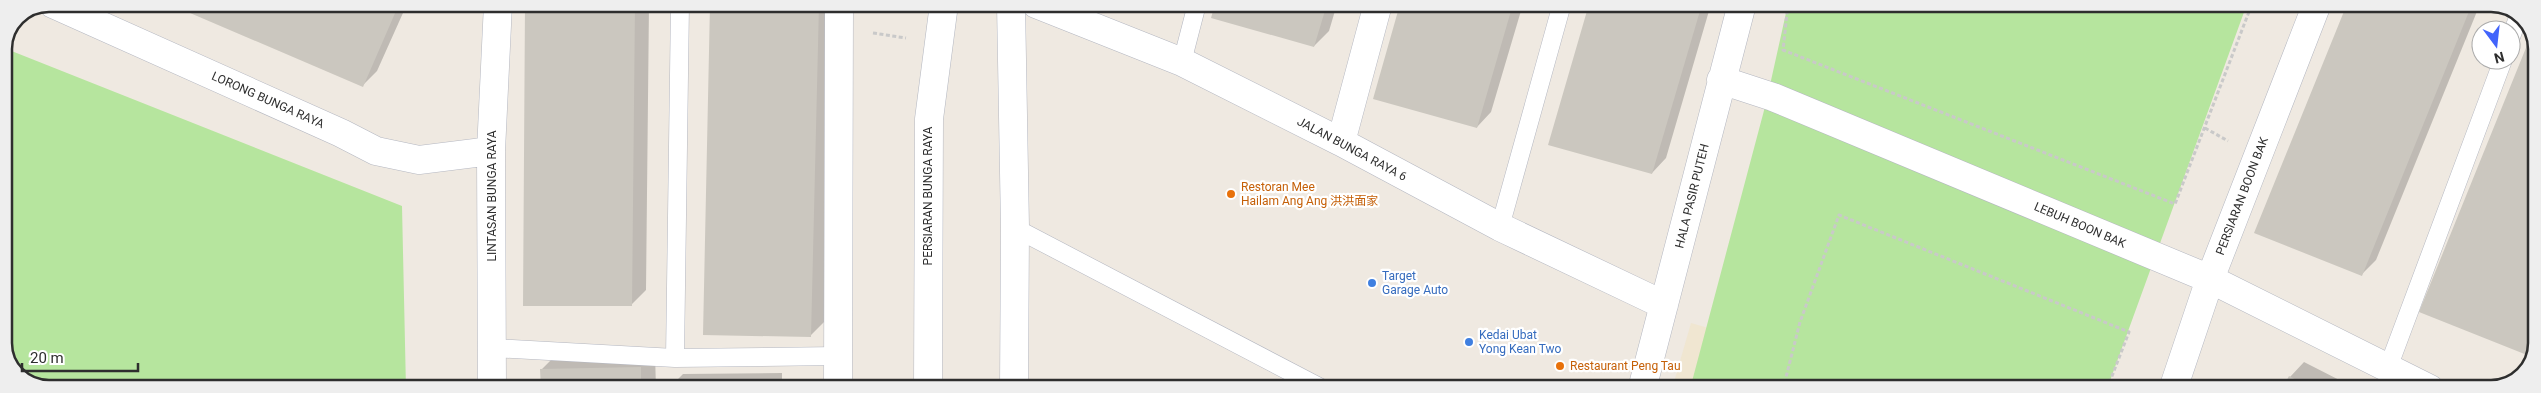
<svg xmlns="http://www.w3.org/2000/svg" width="2541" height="393" font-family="Roboto,'Noto Sans SC',sans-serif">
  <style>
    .education { fill: #f0e6d1 }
    .green { fill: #b6e59e }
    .shadow { fill: #0003 }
    .building { fill: #cbc7bf }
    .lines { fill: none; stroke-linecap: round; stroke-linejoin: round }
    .service-casing { stroke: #b4b7c1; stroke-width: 19 }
    .minor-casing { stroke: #b4b7c1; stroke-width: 29 }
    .tertiary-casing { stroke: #b4b7c1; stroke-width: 29 }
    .path { stroke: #c9c9c9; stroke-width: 3; stroke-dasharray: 4 2.5; stroke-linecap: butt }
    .service { stroke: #fff; stroke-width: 18 }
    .minor { stroke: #fff; stroke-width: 28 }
    .tertiary { stroke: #fff; stroke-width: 28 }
    .food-dot { fill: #e8710a; stroke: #fff; stroke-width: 2 }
    .shop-dot { fill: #3f7fe0; stroke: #fff; stroke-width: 2 }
    .labels { text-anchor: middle; stroke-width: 4.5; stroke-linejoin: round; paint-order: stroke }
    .street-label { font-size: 12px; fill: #2e2e2e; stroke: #fff }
    .food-label { font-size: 12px; fill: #c56008; stroke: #fff; text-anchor: start }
    .shop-label { font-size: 12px; fill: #366cbe; stroke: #fff; text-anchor: start }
    .rim { fill: none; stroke: #2e2e2e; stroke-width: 2.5 }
  </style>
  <rect width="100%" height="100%" fill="#efe9e1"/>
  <path class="education" d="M 1691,323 L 1774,347 L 1762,389 L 1672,389 Z"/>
  <path class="green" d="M 1788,4 L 2247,4 L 2107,389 L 1690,389 L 1766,103 Z
    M 4,48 L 402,206 L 406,389 L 43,389 L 17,376 L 4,349 Z"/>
  <path class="shadow" d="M 173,4 L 407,4 L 377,71 L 363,85 Z
    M 527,4 L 649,4 L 646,290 L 631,305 L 524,305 Z
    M 712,4 L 833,4 L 825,321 L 810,336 L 704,334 Z
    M 1216,4 L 1337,4 L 1329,31 L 1314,46 L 1212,17 Z
    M 1402,4 L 1523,4 L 1491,112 L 1477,127 L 1374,98 Z
    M 1590,4 L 1711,4 L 1666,158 L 1652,173 Z
    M 2348,4 L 2480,4 L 2376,260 L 2362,274 Z
    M 2533,35 L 2537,44 L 2537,343 L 2526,354 Z
    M 655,353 L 656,389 L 542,389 L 542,369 L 556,355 Z
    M 2304,362 L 2357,389 L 2283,389 L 2290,377 Z
    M 782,373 L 782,389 L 668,389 L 683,374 Z"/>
  <path class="building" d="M 169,4 L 399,4 L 363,87 Z
    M 525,4 L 635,4 L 632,306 L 523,306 Z
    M 710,4 L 819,4 L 811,337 L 703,335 Z
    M 1215,4 L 1327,4 L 1314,47 L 1211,18 Z
    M 1400,4 L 1513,4 L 1477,128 L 1373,99 Z
    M 1589,4 L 1702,4 L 1652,174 L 1548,145 Z
    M 2347,4 L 2472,4 L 2362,276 L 2254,233 Z
    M 2532,33 L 2537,44 L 2537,330 L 2527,355 L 2419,312 Z
    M 641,367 L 641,389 L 541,389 L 540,369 Z
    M 2289,376 L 2314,389 L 2282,389 Z
    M 732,387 L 768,387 L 768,389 L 732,389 Z"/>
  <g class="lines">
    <defs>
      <path id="service" d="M 2511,37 L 2519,15
        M 1182,62 L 1197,4
        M 1500,227 L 1562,4
        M 1015,228 L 1323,389
        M 493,348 L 675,358 L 838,356
        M 675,358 L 680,4
        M 2388,368 L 2503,60"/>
      <path id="minor" d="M 53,4 L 341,133 L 376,151 L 419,160 L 491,151
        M 1011,4 L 1015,228 L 1014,389
        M 1036,4 L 1182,62 L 1341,142 L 1500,227 L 1664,305
        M 1721,80 L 1773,97 L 2210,279 L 2430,389
        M 1341,142 L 1378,4
        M 492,389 L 491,151 L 498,4
        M 838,389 L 839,4
        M 1642,389 L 1742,4
        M 2173,389 L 2210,279 L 2317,4"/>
      <path id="tertiary" d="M 928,389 L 929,119 L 944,4"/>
    </defs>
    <use href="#service" class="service-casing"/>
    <use href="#minor" class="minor-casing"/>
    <use href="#tertiary" class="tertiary-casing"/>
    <path class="path" d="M 1788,4 L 1783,50 L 2175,204 L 2252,4
      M 873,33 L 906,38
      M 2205,128 L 2228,141
      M 1783,389 L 1800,322 L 1839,215 L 2129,332 L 2107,389"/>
    <use href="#service" class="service"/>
    <use href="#minor" class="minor"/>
    <use href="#tertiary" class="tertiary"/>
  </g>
  <g class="food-dot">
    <circle cx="1231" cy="194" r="5"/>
    <circle cx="1560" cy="366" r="5"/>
  </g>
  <g class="shop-dot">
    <circle cx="1372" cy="283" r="5"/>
    <circle cx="1469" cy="342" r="5"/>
  </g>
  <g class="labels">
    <g class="street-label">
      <text transform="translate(268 100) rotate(24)" y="4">LORONG BUNGA RAYA</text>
      <text transform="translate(1352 149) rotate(28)" y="4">JALAN BUNGA RAYA 6</text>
      <text transform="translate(492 196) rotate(-90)" y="4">LINTASAN BUNGA RAYA</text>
      <text transform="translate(928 196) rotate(-90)" y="4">PERSIARAN BUNGA RAYA</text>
      <text transform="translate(1692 196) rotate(-76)" y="4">HALA PASIR PUTEH</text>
      <text transform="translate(2242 196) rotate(-69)" y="4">PERSIARAN BOON BAK</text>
      <text transform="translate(2080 225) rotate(23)" y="4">LEBUH BOON BAK</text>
    </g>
    <g class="food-label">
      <text x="1241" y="191">Restoran Mee<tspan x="1241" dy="14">Hailam Ang Ang 洪洪面家</tspan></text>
      <text x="1570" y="370">Restaurant Peng Tau</text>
    </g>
    <g class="shop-label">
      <text x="1382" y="280">Target<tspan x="1382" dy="14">Garage Auto</tspan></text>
      <text x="1479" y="339">Kedai Ubat<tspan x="1479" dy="14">Yong Kean Two</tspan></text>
    </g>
  </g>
  <path d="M0 0H2541V393H0ZM49 12H2491A37 37 0 0 1 2528 49V343A37 37 0 0 1 2491 380H49A37 37 0 0 1 12 343V49A37 37 0 0 1 49 12Z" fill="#eee" fill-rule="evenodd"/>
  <path class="rim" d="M49 12H2491A37 37 0 0 1 2528 49V343A37 37 0 0 1 2491 380H49A37 37 0 0 1 12 343V49A37 37 0 0 1 49 12Z"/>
  <g transform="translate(2496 45) rotate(165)"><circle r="24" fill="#ffffff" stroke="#ababab"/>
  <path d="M0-4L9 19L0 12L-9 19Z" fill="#4264fb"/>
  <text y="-8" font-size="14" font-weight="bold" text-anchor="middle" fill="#2e2e2e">N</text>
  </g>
  <path d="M22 363v8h116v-8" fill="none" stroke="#2e2e2e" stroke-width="2.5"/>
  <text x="30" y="363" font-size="15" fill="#2e2e2e" stroke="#ffffff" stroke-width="4" paint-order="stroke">20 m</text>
</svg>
